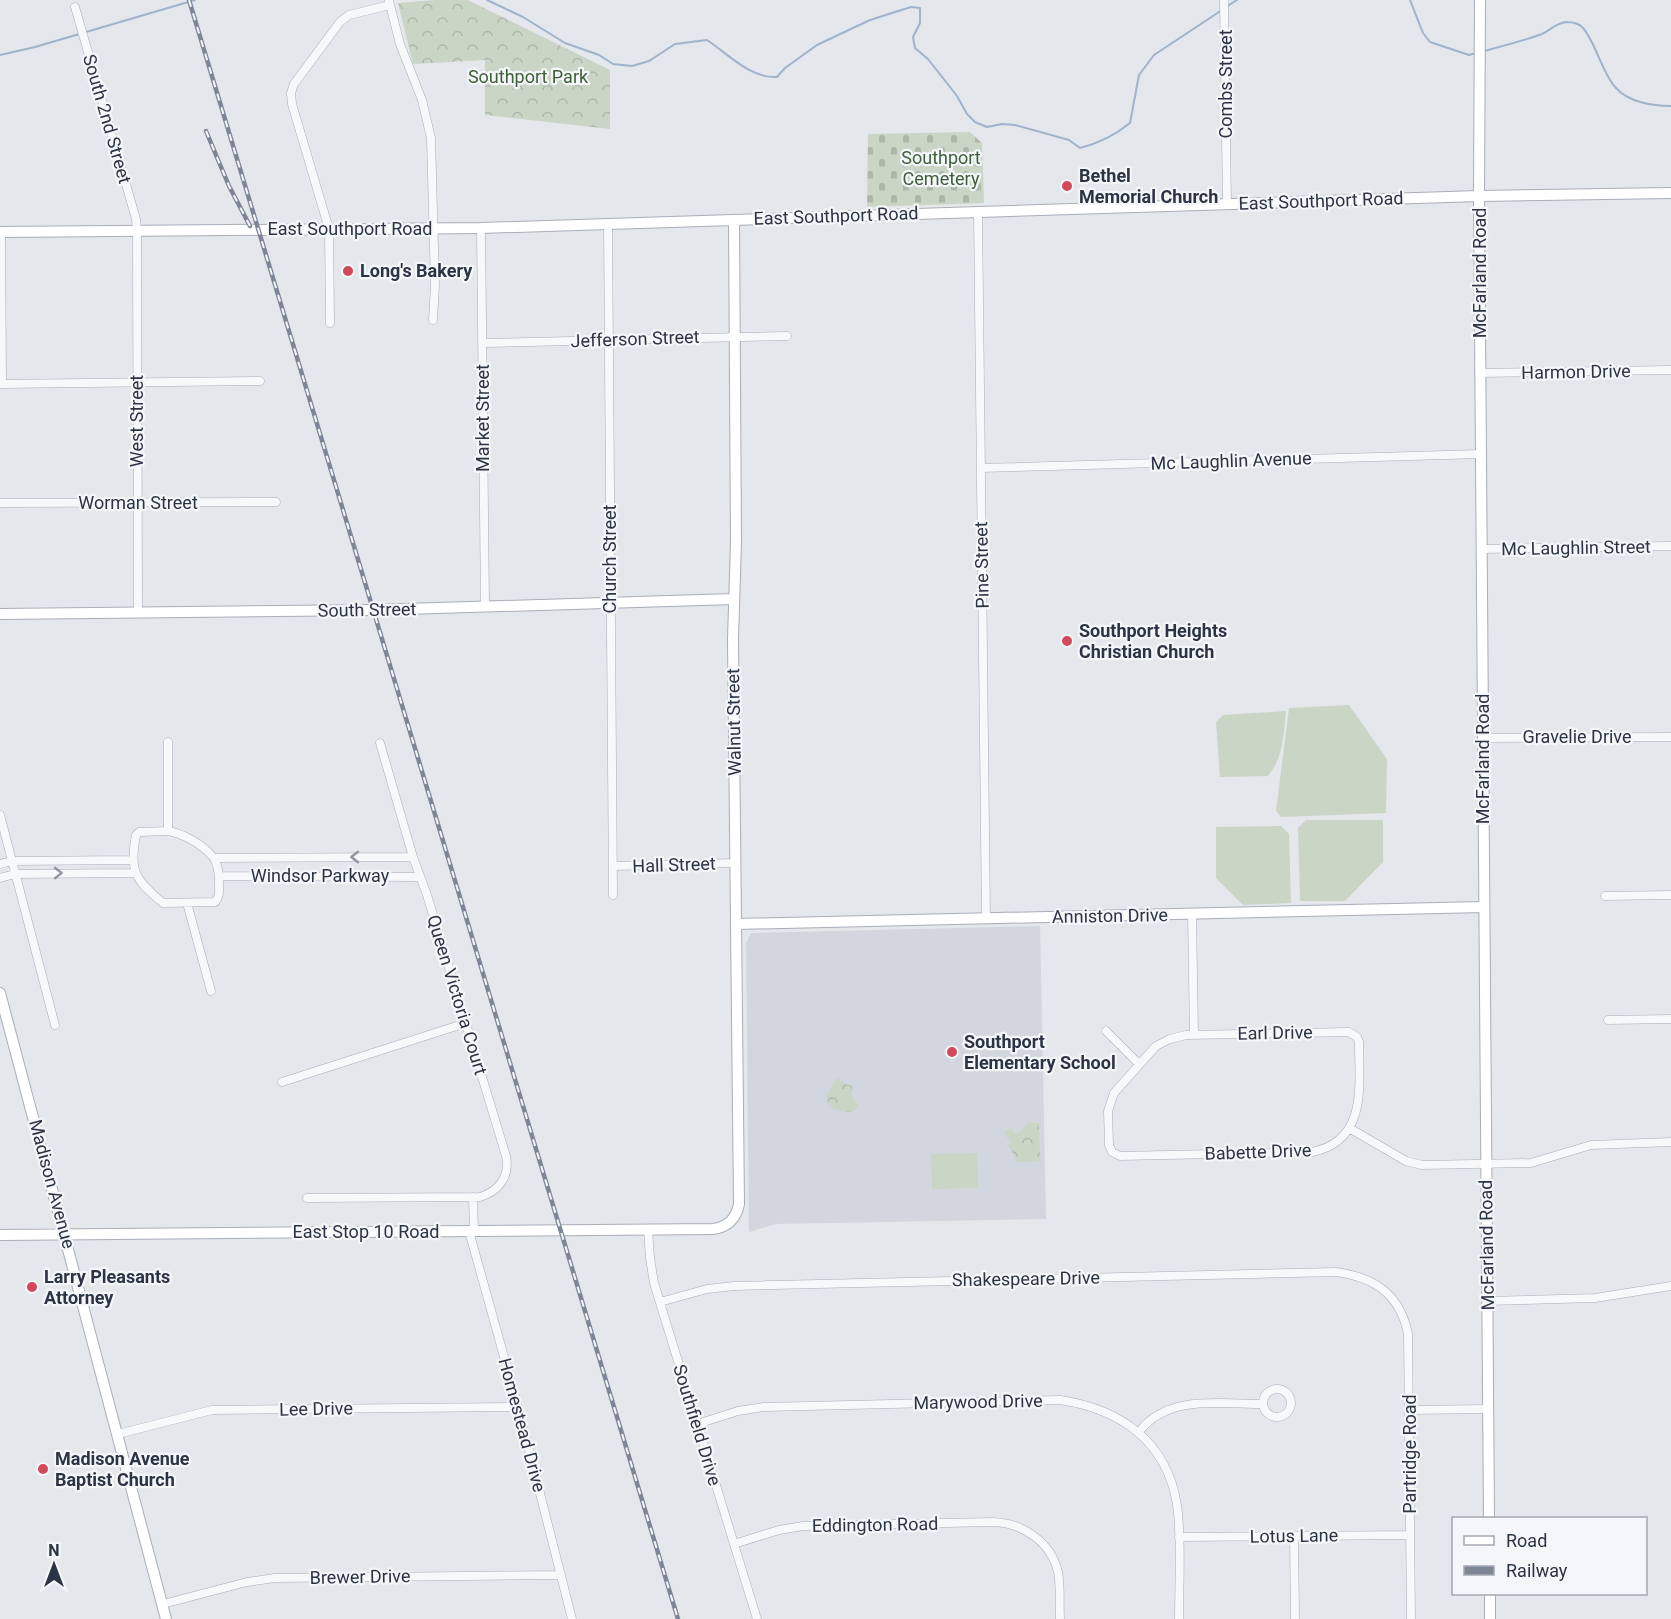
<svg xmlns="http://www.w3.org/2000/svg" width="1671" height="1619" font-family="Roboto,sans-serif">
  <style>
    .built { fill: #d2d6de }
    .forest { fill: url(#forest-crowns) }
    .cemetery { fill: url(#cemetery-stones) }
    .garden { fill: #c9d6c5 }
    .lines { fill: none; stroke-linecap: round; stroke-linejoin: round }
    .stream { stroke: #9fb4cc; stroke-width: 2 }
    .street-casing { stroke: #a9aeb7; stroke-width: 9 }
    .secondary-casing { stroke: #a9aeb7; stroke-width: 12 }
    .street { stroke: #f7f8fa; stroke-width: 8 }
    .secondary { stroke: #fff; stroke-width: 10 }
    .rail-casing { stroke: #7d8696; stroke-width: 4.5 }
    .rail { stroke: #f4f6f9; stroke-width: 2; stroke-dasharray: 7; stroke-linecap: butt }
    .oneway { stroke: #9196a0 }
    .poi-dot { fill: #d1495b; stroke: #f4f6f9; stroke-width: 2 }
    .labels { text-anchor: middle; stroke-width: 4.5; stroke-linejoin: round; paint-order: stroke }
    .park-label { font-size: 18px; fill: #3f6138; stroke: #f4f6f9 }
    .street-label { font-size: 18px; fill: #2b3445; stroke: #f4f6f9 }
    .poi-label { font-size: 18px; font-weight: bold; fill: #2b3445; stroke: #f4f6f9; text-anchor: start }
  </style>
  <defs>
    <pattern id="forest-crowns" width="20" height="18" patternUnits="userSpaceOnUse" patternTransform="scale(1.5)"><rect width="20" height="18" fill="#c9d6c5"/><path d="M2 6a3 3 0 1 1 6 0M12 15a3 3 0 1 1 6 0" fill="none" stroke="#adb8ab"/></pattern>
    <pattern id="cemetery-stones" width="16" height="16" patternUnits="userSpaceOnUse" patternTransform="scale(1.5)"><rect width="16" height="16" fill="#c9d6c5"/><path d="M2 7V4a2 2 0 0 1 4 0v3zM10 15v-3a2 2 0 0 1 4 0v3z" fill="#adb8ab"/></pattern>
  </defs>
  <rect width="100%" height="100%" fill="#e4e7ec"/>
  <path class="built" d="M 1040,926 L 1046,1219 L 776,1224 L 749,1232 L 746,943 L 751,933 Z"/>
  <path class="forest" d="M 436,0 L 468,0 L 610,70 L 610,129 L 485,115 L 485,60 L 413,64 L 398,3 Z
    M 838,1078 L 845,1084 L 852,1086 L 852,1097 L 857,1103 L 858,1107 L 852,1112 L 834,1110 L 826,1099 L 833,1082 Z
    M 1028,1123 L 1039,1123 L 1040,1161 L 1015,1162 L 1015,1156 L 1008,1146 L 1010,1141 L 1005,1135 L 1005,1131 L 1011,1128 L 1015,1134 L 1019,1133 Z"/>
  <path class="cemetery" d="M 970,132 L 982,143 L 984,203 L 867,207 L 868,134 Z"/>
  <path class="garden" d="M 508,65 L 510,97 L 491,97 L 490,66 Z
    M 1349,705 L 1387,759 L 1386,813 L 1281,817 L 1276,811 L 1289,708 Z
    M 1286,711 C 1284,734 1283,758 1268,776 L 1220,777 L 1216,722 L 1223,715 Z
    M 1306,820 L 1383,820 L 1383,862 L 1345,901 L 1300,901 L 1298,828 Z
    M 1281,826 L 1289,834 L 1291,903 L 1243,905 L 1216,878 L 1216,827 Z
    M 977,1153 L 978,1188 L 932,1189 L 931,1154 Z"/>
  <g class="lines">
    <path class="stream" d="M 487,0 L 523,17 L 565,43 L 599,55 L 613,64 L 632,66 L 649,61 L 675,44 L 707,40 C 728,54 751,79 777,77 L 785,68 L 817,45 L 870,20 L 911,7 L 920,8 L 920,23 L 913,37 L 915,48 L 928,59 L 957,96 L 967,114 L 975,122 L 987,127 L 1002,124 L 1015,125 L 1069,140 L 1080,148 C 1100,143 1114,136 1130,123 L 1139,75 L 1154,55 L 1222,10
      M 1410,0 L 1423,33 L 1430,42 L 1469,55 L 1476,53
      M 1226,7 L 1237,0
      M 1484,51 C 1503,46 1523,41 1542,34 C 1551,30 1556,23 1566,22 C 1572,22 1579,23 1583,28 C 1596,43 1602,73 1616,88 C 1628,102 1653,106 1671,106
      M 0,55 L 35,47 L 195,0"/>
    <defs>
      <path id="street" d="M 1224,0 L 1227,204
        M 389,1 L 400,44 L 422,100 L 431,138 L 435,285 L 433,320
        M 75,7 L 136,219 L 137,230 L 138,612
        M 978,212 L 986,919
        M 608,224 L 613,895
        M 481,228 L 485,607
        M 1,232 L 2,384
        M 330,323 L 329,229 L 292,104 L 291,93 L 294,84 L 340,22 L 349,15 L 390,5
        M 483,343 L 787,336
        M 1481,373 L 1671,370
        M 0,384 L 260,381
        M 981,468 L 1481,454
        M 0,503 L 276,502
        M 1482,549 L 1671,546
        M 1483,738 L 1671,737
        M 168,742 L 168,831
        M 0,815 L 55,1025
        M 168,831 C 184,834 202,844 213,857 C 218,863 219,876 219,884 C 219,891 220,897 215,902 L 163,903 C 135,880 129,871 136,835 L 139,832 Z
        M 214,858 L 413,857
        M 0,864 L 12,861 L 133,860
        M 613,866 L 736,863
        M 219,876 L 420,877
        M 0,878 L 15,874 L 135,873
        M 1605,896 L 1671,895
        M 187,903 L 211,991
        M 1192,914 L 1194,1035
        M 1608,1020 L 1671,1019
        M 1106,1031 L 1139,1064
        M 1349,1032 L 1357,1037 L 1359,1042 C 1359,1085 1368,1141 1312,1152 L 1120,1156 L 1112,1152 L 1109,1145 L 1108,1111 L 1114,1093 L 1156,1046 L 1170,1039 L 1186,1035 Z
        M 282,1082 L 466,1023
        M 1349,1128 L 1406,1161 L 1422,1165 L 1531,1163 L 1591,1145 L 1671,1142
        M 473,1197 L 474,1231
        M 307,1198 L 480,1197 C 499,1191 510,1177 506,1156 L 427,895 L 413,857 L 380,743
        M 648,1229 L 650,1258 L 654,1283 L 757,1619
        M 469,1231 L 518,1407 L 572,1619
        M 1487,1301 L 1595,1298 L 1671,1286
        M 660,1302 L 707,1289 L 734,1286 L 1336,1272 C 1374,1277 1400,1294 1408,1334 L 1411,1619
        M1263 1403a14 14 0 1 1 28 0a14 14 0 1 1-28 0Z
        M 1410,1410 L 1488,1409
        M 697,1424 L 738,1411 L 764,1407 L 1060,1400 C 1120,1409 1167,1441 1177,1505 C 1182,1539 1179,1584 1179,1619
        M 1139,1432 C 1167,1394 1221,1404 1263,1404
        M 118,1434 L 212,1410 L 518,1407
        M 1294,1536 L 1295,1619
        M 1179,1537 L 1410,1535
        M 734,1544 L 779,1530 L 803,1526 L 993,1522 C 1023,1523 1051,1542 1058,1572 C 1061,1587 1059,1604 1060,1619
        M 163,1604 L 247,1582 L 275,1578 L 561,1575"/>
      <path id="secondary" d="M 1480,0 L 1479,196 L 1489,1518
        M 0,232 L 481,228 L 1479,196 L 1671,193
        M 0,614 L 373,610 L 734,599
        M 736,924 L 1484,907
        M 0,993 L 166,1619
        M 0,1235 L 713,1229 C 728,1227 736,1219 739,1204 L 733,639 L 736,542 L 734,220
        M 1490,1594 L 1490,1619"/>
    </defs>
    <use href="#street" class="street-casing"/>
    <use href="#secondary" class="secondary-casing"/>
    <use href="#street" class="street"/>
    <use href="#secondary" class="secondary"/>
    <defs>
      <path id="rail" d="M 189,0 L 678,1619
        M 206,131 L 229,186 L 250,226"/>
    </defs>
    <use href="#rail" class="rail-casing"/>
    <use href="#rail" class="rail"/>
  </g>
  <defs><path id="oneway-chevron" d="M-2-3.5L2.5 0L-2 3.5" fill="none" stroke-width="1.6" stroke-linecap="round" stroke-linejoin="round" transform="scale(1.5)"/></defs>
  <g class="oneway">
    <use href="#oneway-chevron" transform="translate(355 857) rotate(180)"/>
    <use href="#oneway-chevron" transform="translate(58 873) rotate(-1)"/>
  </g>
  <g class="poi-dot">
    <circle cx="1067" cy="186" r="6"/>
    <circle cx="348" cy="271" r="6"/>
    <circle cx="1067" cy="641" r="6"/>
    <circle cx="952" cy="1052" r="6"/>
    <circle cx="32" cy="1287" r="6"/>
    <circle cx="43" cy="1469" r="6"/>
  </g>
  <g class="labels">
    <g class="park-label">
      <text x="528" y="83">Southport Park</text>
      <text x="941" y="164">Southport<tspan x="941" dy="21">Cemetery</tspan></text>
    </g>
    <g class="street-label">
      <text transform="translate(1226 84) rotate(-90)" y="6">Combs Street</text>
      <text transform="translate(107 119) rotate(74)" y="6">South 2nd Street</text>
      <text transform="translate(1321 201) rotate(-2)" y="6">East Southport Road</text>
      <text transform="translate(836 216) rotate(-2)" y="6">East Southport Road</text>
      <text x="350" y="235">East Southport Road</text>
      <text transform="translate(1480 273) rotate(-90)" y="6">McFarland Road</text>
      <text transform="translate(635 339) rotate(-2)" y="6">Jefferson Street</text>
      <text transform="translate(1576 372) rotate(-1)" y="6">Harmon Drive</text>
      <text transform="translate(483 418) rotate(-90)" y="6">Market Street</text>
      <text transform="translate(137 421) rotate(-90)" y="6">West Street</text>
      <text transform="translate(1231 461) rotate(-2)" y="6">Mc Laughlin Avenue</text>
      <text x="138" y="509">Worman Street</text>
      <text transform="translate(1576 548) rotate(-1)" y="6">Mc Laughlin Street</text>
      <text transform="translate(610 559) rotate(-90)" y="6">Church Street</text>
      <text transform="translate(982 565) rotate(-91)" y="6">Pine Street</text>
      <text transform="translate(367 610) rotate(-1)" y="6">South Street</text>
      <text transform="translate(734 722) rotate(-91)" y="6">Walnut Street</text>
      <text x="1577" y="743">Gravelie Drive</text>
      <text transform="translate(1483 759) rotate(-90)" y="6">McFarland Road</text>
      <text transform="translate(674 865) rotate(-2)" y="6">Hall Street</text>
      <text x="320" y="882">Windsor Parkway</text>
      <text transform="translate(1110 916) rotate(-1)" y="6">Anniston Drive</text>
      <text transform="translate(457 995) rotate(73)" y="6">Queen Victoria Court</text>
      <text transform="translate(1275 1033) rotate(-1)" y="6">Earl Drive</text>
      <text transform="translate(1258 1152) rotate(-2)" y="6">Babette Drive</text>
      <text transform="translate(52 1184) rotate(75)" y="6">Madison Avenue</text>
      <text x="366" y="1238">East Stop 10 Road</text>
      <text transform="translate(1487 1245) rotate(-91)" y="6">McFarland Road</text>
      <text transform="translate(1026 1279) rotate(-1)" y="6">Shakespeare Drive</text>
      <text transform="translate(978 1402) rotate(-1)" y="6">Marywood Drive</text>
      <text transform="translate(316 1409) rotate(-1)" y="6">Lee Drive</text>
      <text transform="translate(522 1425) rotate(75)" y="6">Homestead Drive</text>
      <text transform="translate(697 1425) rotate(73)" y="6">Southfield Drive</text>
      <text transform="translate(1410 1454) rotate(-90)" y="6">Partridge Road</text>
      <text transform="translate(875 1525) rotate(-1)" y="6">Eddington Road</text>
      <text transform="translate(1294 1536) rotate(-1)" y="6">Lotus Lane</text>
      <text transform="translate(360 1577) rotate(-1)" y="6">Brewer Drive</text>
    </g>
    <g class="poi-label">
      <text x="1079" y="182">Bethel<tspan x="1079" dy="21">Memorial Church</tspan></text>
      <text x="360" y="277">Long's Bakery</text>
      <text x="1079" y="637">Southport Heights<tspan x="1079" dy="21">Christian Church</tspan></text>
      <text x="964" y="1048">Southport<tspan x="964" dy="21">Elementary School</tspan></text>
      <text x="44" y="1283">Larry Pleasants<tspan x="44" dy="21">Attorney</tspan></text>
      <text x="55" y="1465">Madison Avenue<tspan x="55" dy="21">Baptist Church</tspan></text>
    </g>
  </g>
  <rect x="1452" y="1517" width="195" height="78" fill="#f4f6f9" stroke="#a4a8b1" stroke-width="1.5"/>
  <rect x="1464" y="1536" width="30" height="9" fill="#ffffff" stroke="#a4a8b1" stroke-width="1.5"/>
  <text x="1506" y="1547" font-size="18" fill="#2b3445">Road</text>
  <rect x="1464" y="1566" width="30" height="9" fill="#7d8696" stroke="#a4a8b1" stroke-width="1.5"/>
  <text x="1506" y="1577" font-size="18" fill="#2b3445">Railway</text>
  <g transform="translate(54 1565)" stroke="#f4f6f9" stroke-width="4.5" paint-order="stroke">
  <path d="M0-4.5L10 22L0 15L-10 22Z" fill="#2b3445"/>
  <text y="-9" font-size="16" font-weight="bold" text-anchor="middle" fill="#2b3445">N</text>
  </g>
</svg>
